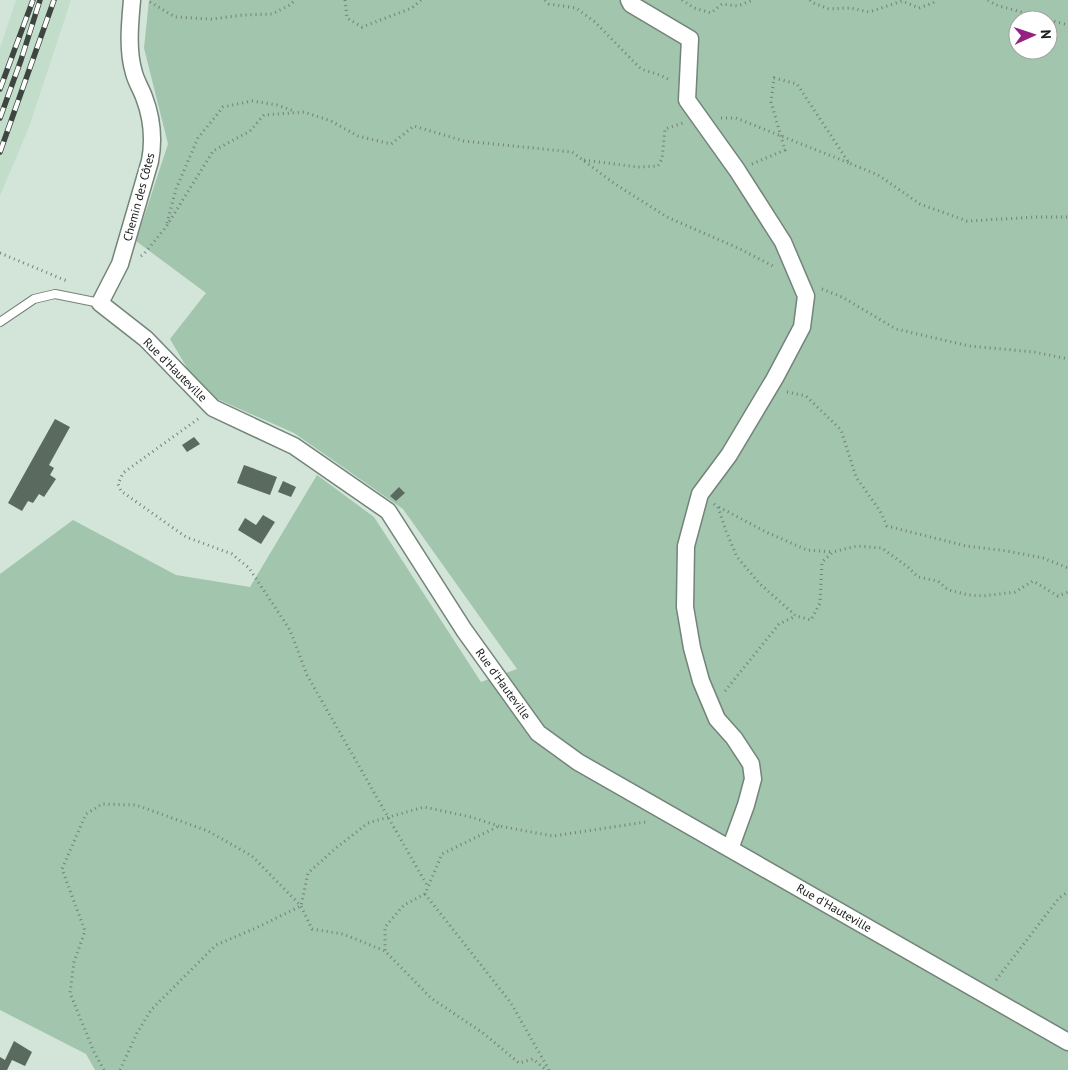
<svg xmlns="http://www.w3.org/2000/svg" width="1068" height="1070" font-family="'PT Sans',sans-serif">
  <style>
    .built { fill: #c3ddcb }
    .green { fill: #a1c5ad; fill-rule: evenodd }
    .building { fill: #5a6a5f }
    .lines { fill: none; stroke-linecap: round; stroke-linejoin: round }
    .service-casing { stroke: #738479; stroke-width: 10 }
    .minor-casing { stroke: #738479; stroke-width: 19 }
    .path { stroke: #748178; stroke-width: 3; stroke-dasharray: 1 4; stroke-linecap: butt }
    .service { stroke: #fff; stroke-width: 8 }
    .minor { stroke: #fff; stroke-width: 16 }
    .rail-casing { stroke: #3d4640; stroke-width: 5.5 }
    .rail { stroke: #fff; stroke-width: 4; stroke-dasharray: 11; stroke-linecap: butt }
    .labels { text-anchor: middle; stroke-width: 5; stroke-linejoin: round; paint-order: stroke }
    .street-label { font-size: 12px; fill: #171d19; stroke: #fff }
  </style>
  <rect width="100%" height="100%" fill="#d2e5d8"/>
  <path class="built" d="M 16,0 L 71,0 L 29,127 L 0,196 L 0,48 Z"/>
  <path class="green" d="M 149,0 L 1068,0 L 1068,1070 L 95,1070 L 86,1054 L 0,1010 L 0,574 L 73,520 L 176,575 L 250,587 L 317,475 L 374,517 L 481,682 L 517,669 L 403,509 L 294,433 L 215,398 L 190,373 L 170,339 L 206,293 L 136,241 L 168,144 L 144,48 ZM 1018,20 L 1048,20 L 1048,50 L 1018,50 Z"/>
  <path class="building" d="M 55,419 L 70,427 L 49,465 L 54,468 L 50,475 L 56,479 L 44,497 L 39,494 L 33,503 L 28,501 L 22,511 L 8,503 Z
    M 194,437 L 200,444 L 187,452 L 182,445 Z
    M 244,465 L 277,477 L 270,495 L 237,483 Z
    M 283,481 L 296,487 L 291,497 L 278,492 Z
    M 399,487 L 405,493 L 396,501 L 390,496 Z
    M 263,515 L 275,522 L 261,544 L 238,530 L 245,518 L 256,525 Z
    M 14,1041 L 32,1052 L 25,1066 L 12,1060 L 7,1070 L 0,1070 L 0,1057 L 5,1060 Z"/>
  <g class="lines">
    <defs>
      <path id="service" d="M 0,322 L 34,299 L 55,294 L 100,303"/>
      <path id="minor" d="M 132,0 C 130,23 127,50 134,73 C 136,81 141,89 144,97 C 152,118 154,140 150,161 L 120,264 L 100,303 L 146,339 L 213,408 L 294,446 L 388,511 L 464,630 L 538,733 L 578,762 L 1068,1042
        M 629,0 L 631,4 L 690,39 L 687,100 L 737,170 L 783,242 L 806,296 L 802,327 L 775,378 L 729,455 L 700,494 L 686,546 L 685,607 L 692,648 L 701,681 L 717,719 L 734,738 L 751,764 L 753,779 L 746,805 L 730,849"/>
    </defs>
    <use href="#service" class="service-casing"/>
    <use href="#minor" class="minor-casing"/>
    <path class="path" d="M 345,0 L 347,18 L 362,27 L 412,8 L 421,0
      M 545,0 L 549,4 L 576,8 L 595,22 L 641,69 L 660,75 L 670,80
      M 682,0 L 694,8 L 711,13 L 722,4 L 738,6 L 753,0
      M 810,0 L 813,3 L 829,9 L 850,8 L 869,12 L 902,1 L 919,8 L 933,3 L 937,0
      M 988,0 L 996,5 L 1068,25
      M 150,2 L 175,17 L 212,19 L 243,15 L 272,14 L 290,5 L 295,0
      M 721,118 L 736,118 L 849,163
      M 584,160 L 638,167 L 658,166 L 662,159 L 665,129 L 683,123
      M 752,164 L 785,150 L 771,102 L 774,78 L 797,84 L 849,163 L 878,175 L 920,204 L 967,221 L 1037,217 L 1068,217
      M 167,223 L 176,189 L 198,138 L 223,107 L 252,101 L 277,105 L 294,111
      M 0,253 L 67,281
      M 141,256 L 144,254 L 166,227 L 213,151 L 250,131 L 264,115 L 304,112 L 331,121 L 358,136 L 391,144 L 414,126 L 464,141 L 572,152 L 615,184 L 667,217 L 740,249 L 773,266
      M 822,289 L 842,297 L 896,329 L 969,346 L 1034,352 L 1068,359
      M 787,392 L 806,396 L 841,430 L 856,477 L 880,511 L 887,526 L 966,546 L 1007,551 L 1043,558 L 1068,568
      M 198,419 L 123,473 L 118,484 L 121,491 L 186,537 L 232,554 L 249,568 L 290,630 L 307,675 L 428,887
      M 714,504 L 718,507 L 726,531 L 737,557 L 760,584 L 796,616 L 811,620 L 820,603 L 822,562 L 833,552 L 857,546 L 882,548 L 909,568 L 918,577 L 938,581 L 948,590 L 969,595 L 983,596 L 1015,592 L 1033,581 L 1058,596 L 1068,592
      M 719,507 L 766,532 L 807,550 L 832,552
      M 725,691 L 779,624 L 796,616
      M 425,894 L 404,905 L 385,927 L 385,951 L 431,998 L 483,1033 L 519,1063 L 533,1059 L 546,1070
      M 996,980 L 1059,898 L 1068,892
      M 104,1070 L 94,1052 L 70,993 L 74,962 L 85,931 L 62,869 L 86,814 L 102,804 L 136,805 L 208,831 L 252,856 L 301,906 L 312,929 L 343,934 L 385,951
      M 120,1070 L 137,1033 L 151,1010 L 216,945 L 256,928 L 301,906 L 308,873 L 336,848 L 368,823 L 424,807 L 471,817 L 499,826
      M 549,1070 L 511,1003 L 425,894 L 442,854 L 499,826 L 553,836 L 646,822"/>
    <use href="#service" class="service"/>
    <use href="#minor" class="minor"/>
    <defs>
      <path id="rail" d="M 0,89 L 33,0
        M 0,118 L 21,60 L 40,0
        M 0,152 L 54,0"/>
    </defs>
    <use href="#rail" class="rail-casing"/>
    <use href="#rail" class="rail"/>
  </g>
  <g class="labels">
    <g class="street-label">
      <text transform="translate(139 197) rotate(-75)" y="4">Chemin des Côtes</text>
      <text transform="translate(175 370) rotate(45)" y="4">Rue d'Hauteville</text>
      <text transform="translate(503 684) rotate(54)" y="4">Rue d'Hauteville</text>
      <text transform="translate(834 908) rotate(30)" y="4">Rue d'Hauteville</text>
    </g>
  </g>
  <g transform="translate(1033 35) rotate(87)"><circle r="24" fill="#ffffff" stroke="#a2a5a3"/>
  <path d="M0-4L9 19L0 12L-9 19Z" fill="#932281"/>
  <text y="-8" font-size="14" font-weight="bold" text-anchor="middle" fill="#171d19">N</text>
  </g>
</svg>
